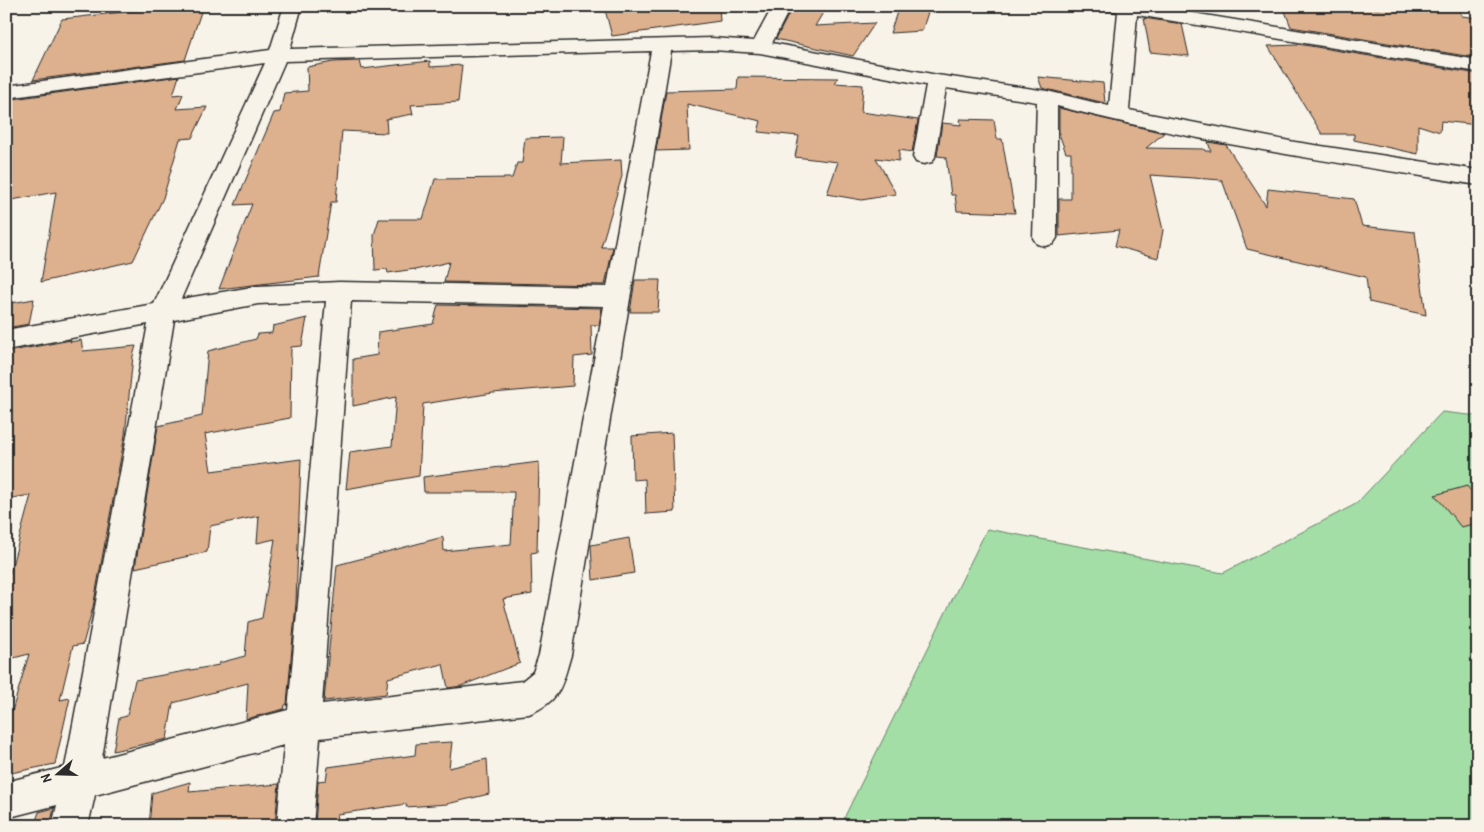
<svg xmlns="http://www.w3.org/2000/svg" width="1484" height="832" font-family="'Patrick Hand',sans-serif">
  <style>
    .green { fill: #a2dea5; stroke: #668468 }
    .building { fill: #ddb08e; stroke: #2b2b2b }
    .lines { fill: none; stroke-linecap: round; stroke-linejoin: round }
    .street-casing { stroke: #2b2b2b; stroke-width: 3 }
    .street { fill: #f7f3e8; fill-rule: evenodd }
  </style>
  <rect width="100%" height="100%" fill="#f7f3e8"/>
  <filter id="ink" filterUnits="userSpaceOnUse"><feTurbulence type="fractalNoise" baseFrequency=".02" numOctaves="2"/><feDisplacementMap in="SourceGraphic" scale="10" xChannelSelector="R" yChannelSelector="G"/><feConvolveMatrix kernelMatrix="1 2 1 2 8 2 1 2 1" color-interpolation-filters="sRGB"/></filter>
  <g filter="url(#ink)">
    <path class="green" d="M 1442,412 L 1478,416 L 1478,826 L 842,826 L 846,814 L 987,529 L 1223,573 L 1356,504 Z"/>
    <path class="building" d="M 152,6 L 203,6 L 185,60 L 33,80 L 62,19 L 150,9 Z
      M 604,6 L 719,6 L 720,21 L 612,36 Z
      M 793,6 L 827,6 L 815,26 L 875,23 L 853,56 L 776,39 Z
      M 899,6 L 930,6 L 922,31 L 890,33 Z
      M 1283,6 L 1348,6 L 1379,9 L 1378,6 L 1458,7 L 1462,16 L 1478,18 L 1478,58 L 1291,27 Z
      M 1144,18 L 1182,24 L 1189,56 L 1150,52 Z
      M 1298,44 L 1478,74 L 1478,125 L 1441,121 L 1440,132 L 1418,125 L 1418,154 L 1354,140 L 1354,134 L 1322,134 L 1268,46 L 1298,45 Z
      M 360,61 L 362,69 L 430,61 L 430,67 L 462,65 L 458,102 L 411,105 L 413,114 L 386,119 L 387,133 L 342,131 L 336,202 L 331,202 L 319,277 L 219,289 L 252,204 L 235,205 L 274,113 L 280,112 L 284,93 L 308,91 L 307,67 L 333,62 Z
      M 179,76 L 173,95 L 183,94 L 177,109 L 207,107 L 192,138 L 180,139 L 163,198 L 133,261 L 41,282 L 56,192 L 6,201 L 6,100 Z
      M 738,77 L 838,78 L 835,83 L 863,85 L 861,112 L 918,120 L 912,152 L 899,150 L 899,161 L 876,158 L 896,194 L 862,200 L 827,194 L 838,162 L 795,157 L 799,136 L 758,132 L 761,121 L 687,104 L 689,150 L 656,151 L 666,91 L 737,89 Z
      M 1038,77 L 1103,83 L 1105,103 L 1042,88 Z
      M 1059,108 L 1164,133 L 1146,148 L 1204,149 L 1205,151 L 1211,151 L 1208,142 L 1226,145 L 1266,206 L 1268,189 L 1354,199 L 1362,226 L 1415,232 L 1426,315 L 1369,302 L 1366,277 L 1247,249 L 1222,180 L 1150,175 L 1163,230 L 1158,258 L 1115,246 L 1119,230 L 1059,236 L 1059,199 L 1071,199 L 1071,153 L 1066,153 L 1059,134 Z
      M 960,119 L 994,120 L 997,139 L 1002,139 L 1015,213 L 957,211 L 955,195 L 951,195 L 946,157 L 937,156 L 942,123 L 961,125 Z
      M 563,137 L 561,163 L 621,160 L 622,176 L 601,247 L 613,247 L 605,285 L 444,282 L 449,262 L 415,270 L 415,269 L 388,273 L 387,269 L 375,270 L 374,235 L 379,219 L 423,219 L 435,179 L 512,178 L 517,163 L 522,163 L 525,138 Z
      M 635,280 L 660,280 L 658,312 L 630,312 Z
      M 34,299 L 29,324 L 6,328 L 6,304 Z
      M 438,305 L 602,308 L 599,325 L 591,325 L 592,355 L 574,357 L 573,386 L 493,393 L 423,404 L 419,476 L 346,489 L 350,452 L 392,446 L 396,397 L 353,406 L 353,359 L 377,355 L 378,332 L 433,324 Z
      M 307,318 L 302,346 L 291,347 L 290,418 L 205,434 L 211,471 L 301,459 L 296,603 L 287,704 L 285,705 L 284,709 L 246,719 L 248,683 L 173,703 L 167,739 L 113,751 L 119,718 L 127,716 L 135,680 L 219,665 L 219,663 L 245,656 L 248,622 L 262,618 L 275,539 L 257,543 L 259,516 L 210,526 L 207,552 L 135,568 L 158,426 L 202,416 L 208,351 L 256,339 L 258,334 L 272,333 L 273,326 Z
      M 71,340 L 70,342 L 81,340 L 83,351 L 136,346 L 133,356 L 125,435 L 93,607 L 83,644 L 73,646 L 60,700 L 70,698 L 55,764 L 6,774 L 6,712 L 12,711 L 29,654 L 6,660 L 6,574 L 10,573 L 31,495 L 6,499 L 6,352 Z
      M 672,433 L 675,512 L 646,514 L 645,479 L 633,480 L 632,436 Z
      M 539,462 L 537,552 L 531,553 L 532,594 L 503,599 L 520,663 L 461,686 L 448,688 L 443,664 L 388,678 L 386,694 L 324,701 L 337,565 L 443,537 L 444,551 L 511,544 L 514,492 L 424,492 L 423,477 Z
      M 1467,486 L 1478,500 L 1478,523 L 1461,527 L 1435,495 Z
      M 629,538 L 634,573 L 593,580 L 591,545 Z
      M 452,742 L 449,768 L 487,759 L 489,794 L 447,804 L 406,807 L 407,804 L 337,814 L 335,826 L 315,826 L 318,781 L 326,780 L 328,767 L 415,755 L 416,744 Z
      M 190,782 L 189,792 L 279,784 L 275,824 L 149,826 L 152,793 Z
      M 54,808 L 50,826 L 34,826 L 39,812 Z"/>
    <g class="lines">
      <defs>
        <path id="street" d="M 284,6 L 302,6 L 290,49 L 712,38 L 754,41 L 773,6 L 791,6 L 772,43 L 937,75 L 1047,91 L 1109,106 L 1118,12 L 1108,10 L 1106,6 L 1150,6 L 1478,60 L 1478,72 L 1137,15 L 1129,110 L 1295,142 L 1478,170 L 1478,185 C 1337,163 1195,142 1057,106 L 1057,238 L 1053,244 L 1045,246 L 1037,244 L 1033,238 L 1037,102 L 946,88 L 935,157 L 932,162 L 924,164 L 916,162 L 913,157 L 926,85 L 760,53 L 712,50 L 671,51 L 571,655 C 562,685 561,701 529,714 L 320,738 L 313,826 L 277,826 L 284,745 L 95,795 L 88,826 L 52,826 L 57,805 L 6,818 L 6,782 L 65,767 L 148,324 L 6,350 L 6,330 L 154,304 L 265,63 L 6,98 L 6,86 L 270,50 ZM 651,51 L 607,287 L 339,282 L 258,286 L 181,299 L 285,61 ZM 326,301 L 288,710 L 102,758 L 174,320 L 258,304 ZM 351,301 L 604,306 L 539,655 L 533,672 L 522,681 L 322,704 Z"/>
      </defs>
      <use href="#street" class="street-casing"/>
      <use href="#street" class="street"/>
    </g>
  </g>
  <rect width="1484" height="832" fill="none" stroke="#f7f3e8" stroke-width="25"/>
  <rect x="12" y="12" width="1459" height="807" fill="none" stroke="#2b2b2b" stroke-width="2" filter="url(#ink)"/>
  <g transform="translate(58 774) rotate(250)" stroke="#f7f3e8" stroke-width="4" paint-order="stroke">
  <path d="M0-4L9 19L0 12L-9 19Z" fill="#2b2b2b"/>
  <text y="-8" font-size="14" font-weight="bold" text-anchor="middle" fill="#2b2b2b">N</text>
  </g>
</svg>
